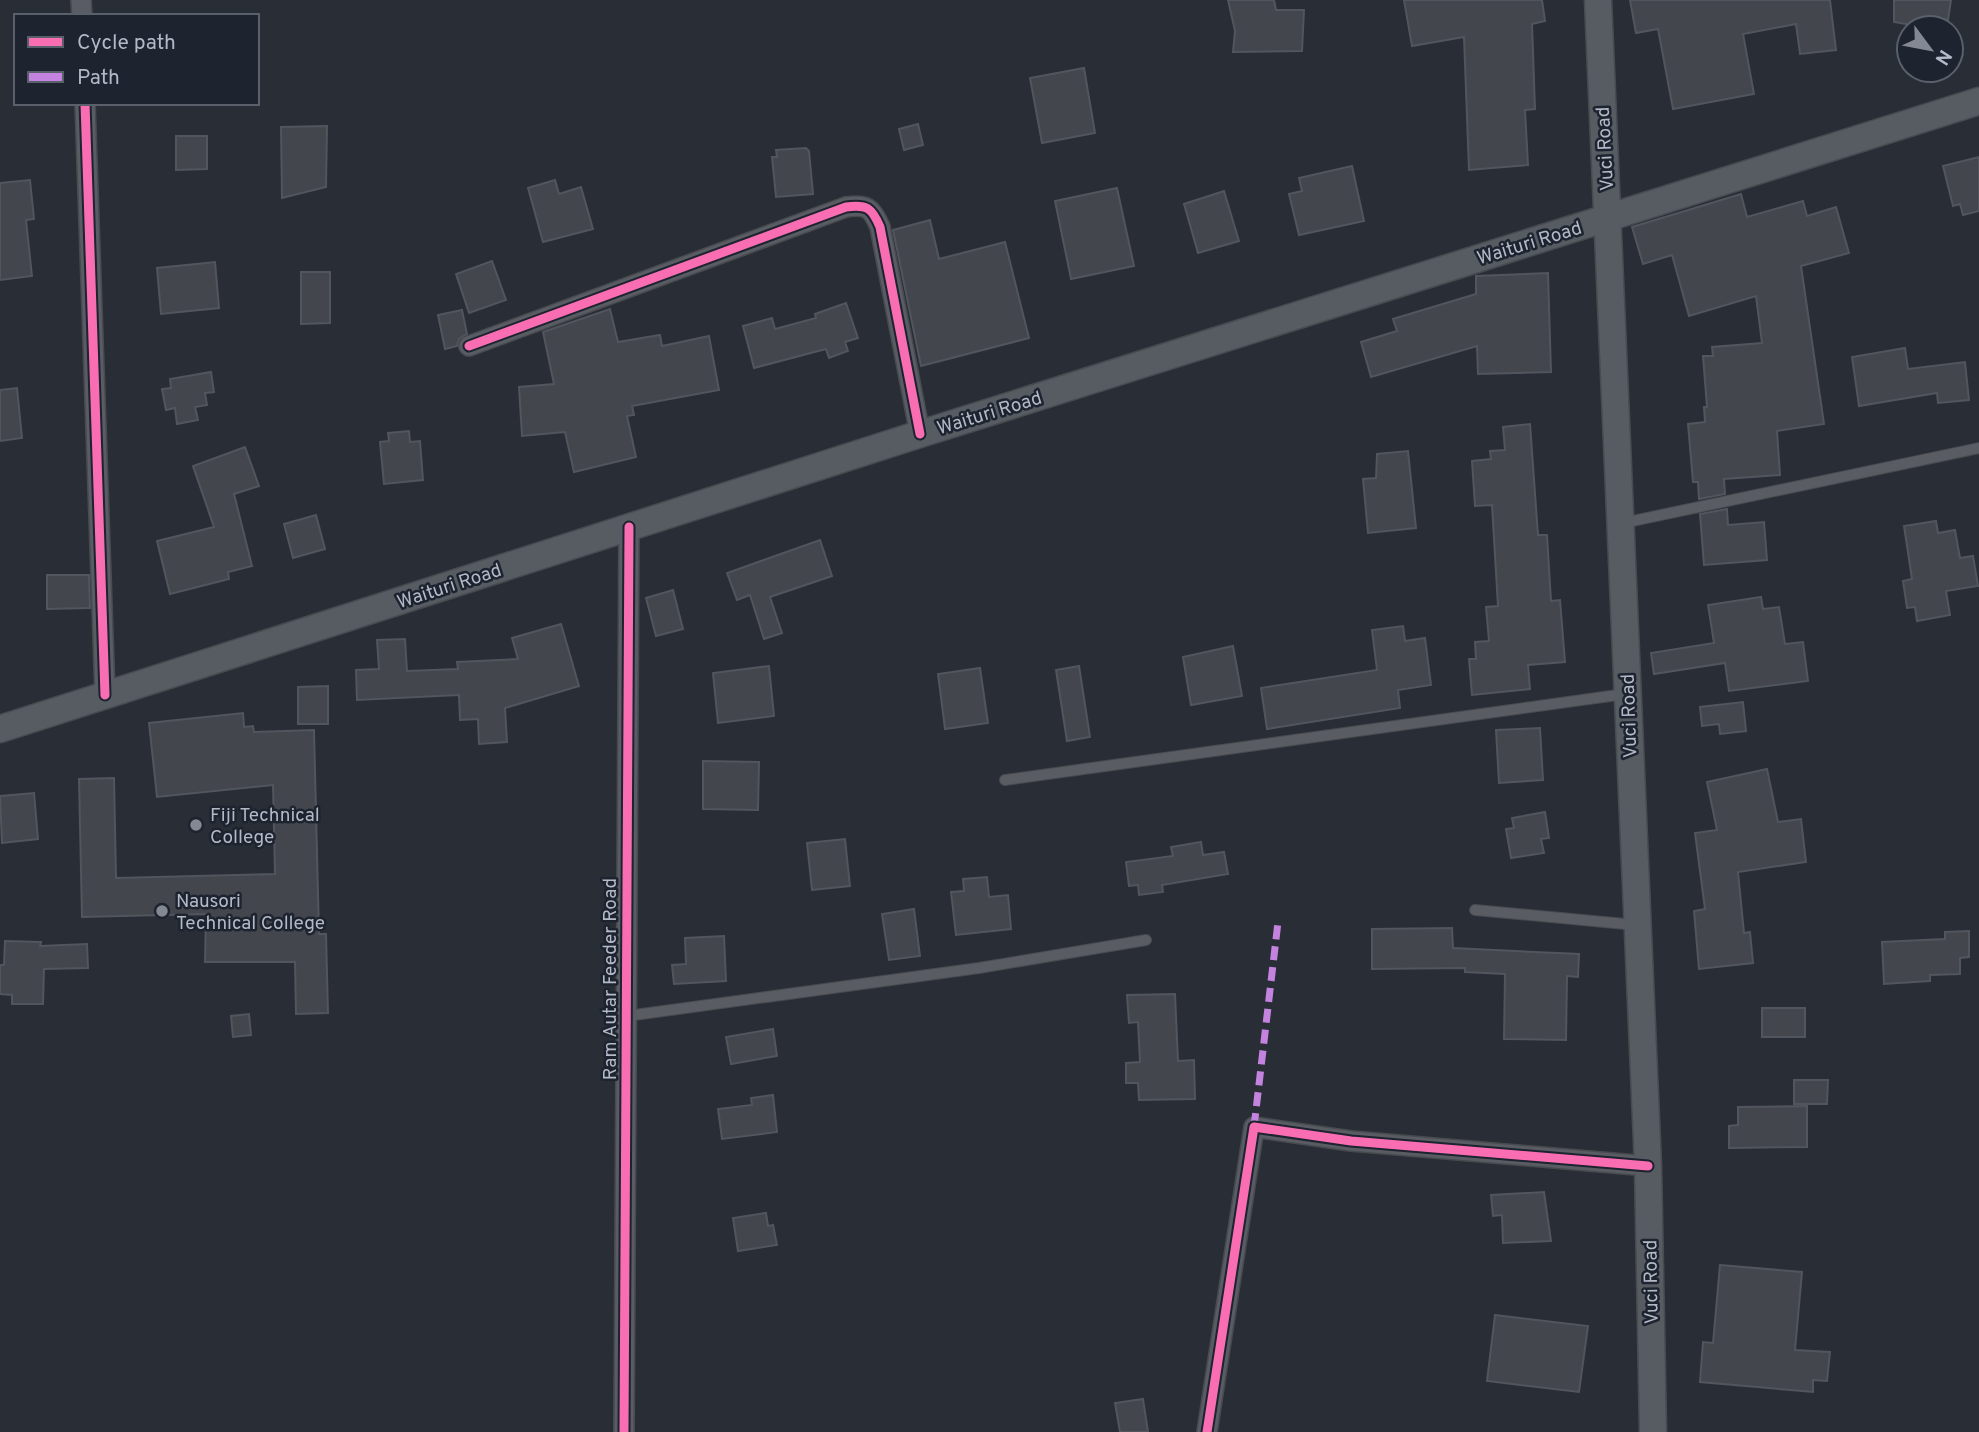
<svg xmlns="http://www.w3.org/2000/svg" width="1979" height="1432" font-family="Overpass,sans-serif">
  <style>
    .building { fill: #43474d; stroke: #51555d; stroke-width: 2 }
    .lines { fill: none; stroke-linecap: round; stroke-linejoin: round }
    .service-casing { stroke: #474a4f; stroke-width: 12 }
    .minor-casing { stroke: #474a4f; stroke-width: 22 }
    .secondary-casing { stroke: #474a4f; stroke-width: 29 }
    .service { stroke: #595c63; stroke-width: 10 }
    .minor { stroke: #595c63; stroke-width: 19 }
    .secondary { stroke: #575b62; stroke-width: 26 }
    .quiet { stroke: #c483df; stroke-width: 7; stroke-dasharray: 14 7; stroke-linecap: butt }
    .cycleway-casing { stroke: #1d232f; stroke-width: 13 }
    .cycleway { stroke: #f96db3; stroke-width: 9 }
    .poi-dot { fill: #838893; stroke: #1d232f; stroke-width: 2.5 }
    .labels { text-anchor: middle; stroke-width: 5; stroke-linejoin: round; paint-order: stroke }
    .street-label { font-size: 19px; fill: #b3b9c6; stroke: #1d232f }
    .poi-label { font-size: 19px; fill: #b3b9c6; stroke: #1d232f; text-anchor: start }
  </style>
  <rect width="100%" height="100%" fill="#292d35"/>
  <path class="building" d="M 1228,0 L 1274,0 L 1276,10 L 1304,10 L 1302,51 L 1233,52 L 1235,31 Z
    M 1404,0 L 1542,0 L 1545,21 L 1532,24 L 1535,109 L 1525,110 L 1528,165 L 1469,170 L 1464,37 L 1412,46 Z
    M 1630,0 L 1830,0 L 1836,50 L 1800,54 L 1796,24 L 1743,34 L 1754,94 L 1673,109 L 1658,29 L 1636,33 Z
    M 1894,0 L 1951,0 L 1948,20 L 1931,17 L 1929,28 L 1894,22 Z
    M 1084,68 L 1095,133 L 1042,143 L 1030,78 Z
    M 918,124 L 923,145 L 904,150 L 899,129 Z
    M 327,126 L 326,187 L 282,198 L 281,127 Z
    M 176,136 L 207,136 L 207,169 L 176,170 Z
    M 806,148 L 809,151 L 813,194 L 776,197 L 772,157 L 777,157 L 776,150 Z
    M 1979,157 L 1979,211 L 1963,215 L 1960,204 L 1953,206 L 1943,166 Z
    M 1352,166 L 1364,221 L 1299,235 L 1289,194 L 1302,191 L 1299,178 Z
    M 30,180 L 34,219 L 26,220 L 32,276 L 0,280 L 0,183 Z
    M 555,180 L 559,194 L 581,187 L 593,229 L 543,242 L 528,188 Z
    M 1117,188 L 1134,266 L 1071,279 L 1055,201 Z
    M 1224,191 L 1239,241 L 1198,253 L 1184,204 Z
    M 1741,194 L 1747,217 L 1803,201 L 1807,216 L 1836,207 L 1849,253 L 1801,266 L 1824,424 L 1777,431 L 1780,475 L 1724,479 L 1725,494 L 1699,499 L 1698,482 L 1693,482 L 1688,424 L 1705,422 L 1704,407 L 1707,407 L 1703,356 L 1713,356 L 1712,347 L 1762,343 L 1756,296 L 1689,316 L 1672,255 L 1643,264 L 1632,227 Z
    M 930,220 L 939,259 L 1005,242 L 1029,338 L 921,366 L 893,230 Z
    M 492,261 L 506,300 L 469,313 L 456,274 Z
    M 215,262 L 219,308 L 161,314 L 157,268 Z
    M 301,272 L 330,272 L 330,323 L 301,324 Z
    M 1548,273 L 1551,372 L 1478,374 L 1477,346 L 1371,377 L 1361,342 L 1397,331 L 1393,319 L 1476,294 L 1476,276 Z
    M 846,303 L 858,338 L 845,342 L 848,351 L 829,358 L 826,349 L 754,368 L 743,326 L 772,318 L 775,329 L 816,318 L 815,314 Z
    M 610,309 L 618,342 L 660,335 L 662,346 L 709,336 L 719,390 L 632,406 L 634,415 L 627,416 L 636,457 L 574,472 L 565,432 L 522,436 L 519,387 L 554,384 L 543,332 Z
    M 462,310 L 467,334 L 459,339 L 457,346 L 445,349 L 438,315 Z
    M 1905,348 L 1908,369 L 1965,362 L 1969,400 L 1938,403 L 1937,393 L 1859,406 L 1852,357 Z
    M 211,372 L 214,392 L 205,393 L 207,405 L 195,407 L 198,420 L 177,424 L 175,408 L 166,410 L 162,389 L 171,388 L 170,379 Z
    M 17,388 L 22,438 L 0,441 L 0,390 Z
    M 1530,424 L 1538,535 L 1547,535 L 1551,601 L 1560,600 L 1565,662 L 1528,665 L 1530,689 L 1472,695 L 1469,659 L 1476,659 L 1475,642 L 1489,641 L 1486,607 L 1498,606 L 1492,505 L 1475,506 L 1472,461 L 1491,459 L 1490,451 L 1505,450 L 1503,427 Z
    M 409,431 L 410,442 L 420,441 L 423,480 L 384,484 L 380,442 L 389,441 L 388,433 Z
    M 245,447 L 259,486 L 234,494 L 252,566 L 228,572 L 229,579 L 170,594 L 157,541 L 214,527 L 193,466 Z
    M 1408,451 L 1416,528 L 1368,533 L 1363,479 L 1376,478 L 1377,454 Z
    M 1727,509 L 1728,525 L 1764,522 L 1767,560 L 1704,565 L 1700,514 Z
    M 316,515 L 325,549 L 293,558 L 284,524 Z
    M 1936,521 L 1938,533 L 1955,530 L 1960,558 L 1973,556 L 1978,586 L 1946,591 L 1950,615 L 1917,621 L 1915,607 L 1907,608 L 1903,581 L 1912,579 L 1904,526 Z
    M 820,540 L 832,576 L 770,597 L 782,633 L 764,639 L 750,595 L 737,600 L 727,573 Z
    M 47,575 L 89,575 L 90,608 L 47,609 Z
    M 673,590 L 683,629 L 656,636 L 646,598 Z
    M 1761,597 L 1763,609 L 1779,607 L 1785,644 L 1803,642 L 1808,681 L 1729,691 L 1725,663 L 1654,674 L 1651,653 L 1714,643 L 1708,605 Z
    M 561,624 L 579,686 L 505,708 L 507,742 L 479,744 L 478,719 L 460,720 L 459,695 L 357,700 L 356,670 L 379,669 L 377,640 L 405,639 L 407,671 L 458,669 L 457,662 L 518,659 L 512,638 Z
    M 1403,626 L 1405,641 L 1425,638 L 1431,685 L 1398,690 L 1400,708 L 1267,729 L 1261,688 L 1377,670 L 1372,630 Z
    M 1233,646 L 1242,696 L 1191,705 L 1183,657 Z
    M 769,666 L 774,716 L 718,723 L 713,673 Z
    M 1079,666 L 1090,737 L 1067,741 L 1056,670 Z
    M 980,668 L 988,723 L 945,729 L 938,674 Z
    M 328,686 L 328,724 L 298,724 L 298,687 Z
    M 1743,702 L 1746,731 L 1720,734 L 1719,724 L 1702,726 L 1700,707 Z
    M 243,713 L 244,727 L 253,726 L 254,732 L 314,730 L 319,934 L 326,934 L 328,1013 L 296,1014 L 295,962 L 205,962 L 206,914 L 82,917 L 79,779 L 114,778 L 116,878 L 275,874 L 273,785 L 157,797 L 149,723 Z
    M 1540,728 L 1543,780 L 1499,783 L 1496,730 Z
    M 703,761 L 759,762 L 758,810 L 703,809 Z
    M 1767,769 L 1778,822 L 1801,819 L 1806,862 L 1738,872 L 1744,933 L 1750,932 L 1753,963 L 1699,969 L 1694,911 L 1705,909 L 1695,833 L 1717,830 L 1707,782 Z
    M 34,793 L 38,839 L 2,843 L 0,796 Z
    M 1545,812 L 1549,838 L 1541,839 L 1544,853 L 1511,858 L 1506,829 L 1514,828 L 1512,818 Z
    M 845,839 L 850,886 L 812,890 L 807,843 Z
    M 1201,842 L 1203,855 L 1224,852 L 1228,874 L 1162,885 L 1163,892 L 1139,895 L 1138,885 L 1129,886 L 1126,862 L 1173,856 L 1171,847 Z
    M 987,877 L 989,897 L 1008,895 L 1011,929 L 956,935 L 951,892 L 964,891 L 963,879 Z
    M 914,909 L 920,956 L 889,960 L 882,914 Z
    M 1452,928 L 1453,948 L 1579,954 L 1578,977 L 1567,976 L 1566,1040 L 1504,1039 L 1505,974 L 1465,972 L 1465,968 L 1372,969 L 1372,929 Z
    M 1969,931 L 1969,957 L 1960,958 L 1960,974 L 1930,975 L 1930,981 L 1884,984 L 1882,942 L 1945,939 L 1945,932 Z
    M 724,936 L 726,981 L 674,984 L 672,965 L 686,964 L 685,938 Z
    M 5,941 L 41,942 L 40,946 L 87,944 L 88,968 L 44,969 L 43,1004 L 12,1004 L 12,995 L 0,994 L 0,965 L 4,965 Z
    M 1175,994 L 1178,1061 L 1194,1060 L 1195,1099 L 1139,1100 L 1138,1083 L 1126,1083 L 1126,1063 L 1140,1062 L 1138,1022 L 1129,1023 L 1127,995 Z
    M 1762,1008 L 1805,1008 L 1805,1037 L 1762,1037 Z
    M 249,1014 L 251,1035 L 233,1037 L 231,1016 Z
    M 773,1029 L 777,1056 L 731,1064 L 726,1037 Z
    M 1794,1080 L 1828,1080 L 1827,1104 L 1794,1104 Z
    M 773,1095 L 777,1132 L 722,1139 L 718,1109 L 752,1105 L 751,1098 Z
    M 1807,1106 L 1807,1147 L 1729,1148 L 1729,1126 L 1738,1125 L 1738,1107 Z
    M 1544,1192 L 1551,1241 L 1503,1243 L 1502,1215 L 1493,1216 L 1491,1195 Z
    M 766,1213 L 768,1226 L 773,1225 L 777,1245 L 738,1251 L 733,1218 Z
    M 1720,1265 L 1802,1272 L 1795,1350 L 1830,1352 L 1827,1381 L 1813,1380 L 1813,1392 L 1700,1382 L 1703,1342 L 1713,1343 Z
    M 1495,1315 L 1588,1326 L 1579,1392 L 1487,1381 Z
    M 1143,1399 L 1148,1432 L 1120,1432 L 1115,1403 Z"/>
  <g class="lines">
    <defs>
      <path id="service" d="M 1623,523 L 1979,448
        M 1005,780 L 1625,694
        M 1475,910 L 1636,925
        M 627,1016 L 979,968 L 1146,940"/>
      <path id="minor" d="M 81,0 L 82,16
        M 85,103 L 105,695
        M 469,346 L 846,207 C 867,204 872,208 880,227 L 920,434
        M 624,1432 L 629,527
        M 1207,1432 L 1254,1127 L 1351,1141 L 1648,1166"/>
      <path id="secondary" d="M 1598,0 L 1648,1166 L 1653,1432
        M 0,729 L 920,434 L 1979,101"/>
    </defs>
    <use href="#service" class="service-casing"/>
    <use href="#minor" class="minor-casing"/>
    <use href="#secondary" class="secondary-casing"/>
    <use href="#service" class="service"/>
    <use href="#minor" class="minor"/>
    <use href="#secondary" class="secondary"/>
    <path class="quiet" d="M 1254,1127 L 1278,922"/>
    <defs>
      <path id="cycleway" d="M 85,103 L 105,695
        M 469,346 L 846,207 C 867,204 872,208 880,227 L 920,434
        M 624,1432 L 629,527
        M 1207,1432 L 1254,1127 L 1351,1141 L 1648,1166"/>
    </defs>
    <use href="#cycleway" class="cycleway-casing"/>
    <use href="#cycleway" class="cycleway"/>
  </g>
  <g class="poi-dot">
    <circle cx="196" cy="825" r="7"/>
    <circle cx="162" cy="911" r="7"/>
  </g>
  <g class="labels">
    <g class="street-label">
      <text transform="translate(1604 149) rotate(-93)" y="7">Vuci Road</text>
      <text transform="translate(1529 242) rotate(-17)" y="7">Waituri Road</text>
      <text transform="translate(989 412) rotate(-17)" y="7">Waituri Road</text>
      <text transform="translate(449 585) rotate(-18)" y="7">Waituri Road</text>
      <text transform="translate(1628 716) rotate(-92)" y="7">Vuci Road</text>
      <text transform="translate(609 979) rotate(-90)" y="7">Ram Autar Feeder Road</text>
      <text transform="translate(1650 1282) rotate(-91)" y="7">Vuci Road</text>
    </g>
    <g class="poi-label">
      <text x="210" y="821">Fiji Technical<tspan x="210" dy="22">College</tspan></text>
      <text x="176" y="907">Nausori<tspan x="176" dy="22">Technical College</tspan></text>
    </g>
  </g>
  <rect x="14" y="14" width="245" height="91" fill="#1d232f" stroke="#595f6b" stroke-width="2"/>
  <rect x="28" y="37" width="35" height="10" fill="#f96db3" stroke="#595f6b" stroke-width="2"/>
  <text x="77" y="49" font-size="21" fill="#b3b9c6">Cycle path</text>
  <rect x="28" y="72" width="35" height="10" fill="#c483df" stroke="#595f6b" stroke-width="2"/>
  <text x="77" y="84" font-size="21" fill="#b3b9c6">Path</text>
  <g transform="translate(1930 49) rotate(122)"><circle r="33" fill="#1d232f" stroke="#595f6b" stroke-width="2"/>
  <path d="M0-5L12 26L0 18L-12 26Z" fill="#838893"/>
  <text y="-10" font-size="19" font-weight="bold" text-anchor="middle" fill="#b3b9c6">N</text>
  </g>
</svg>
